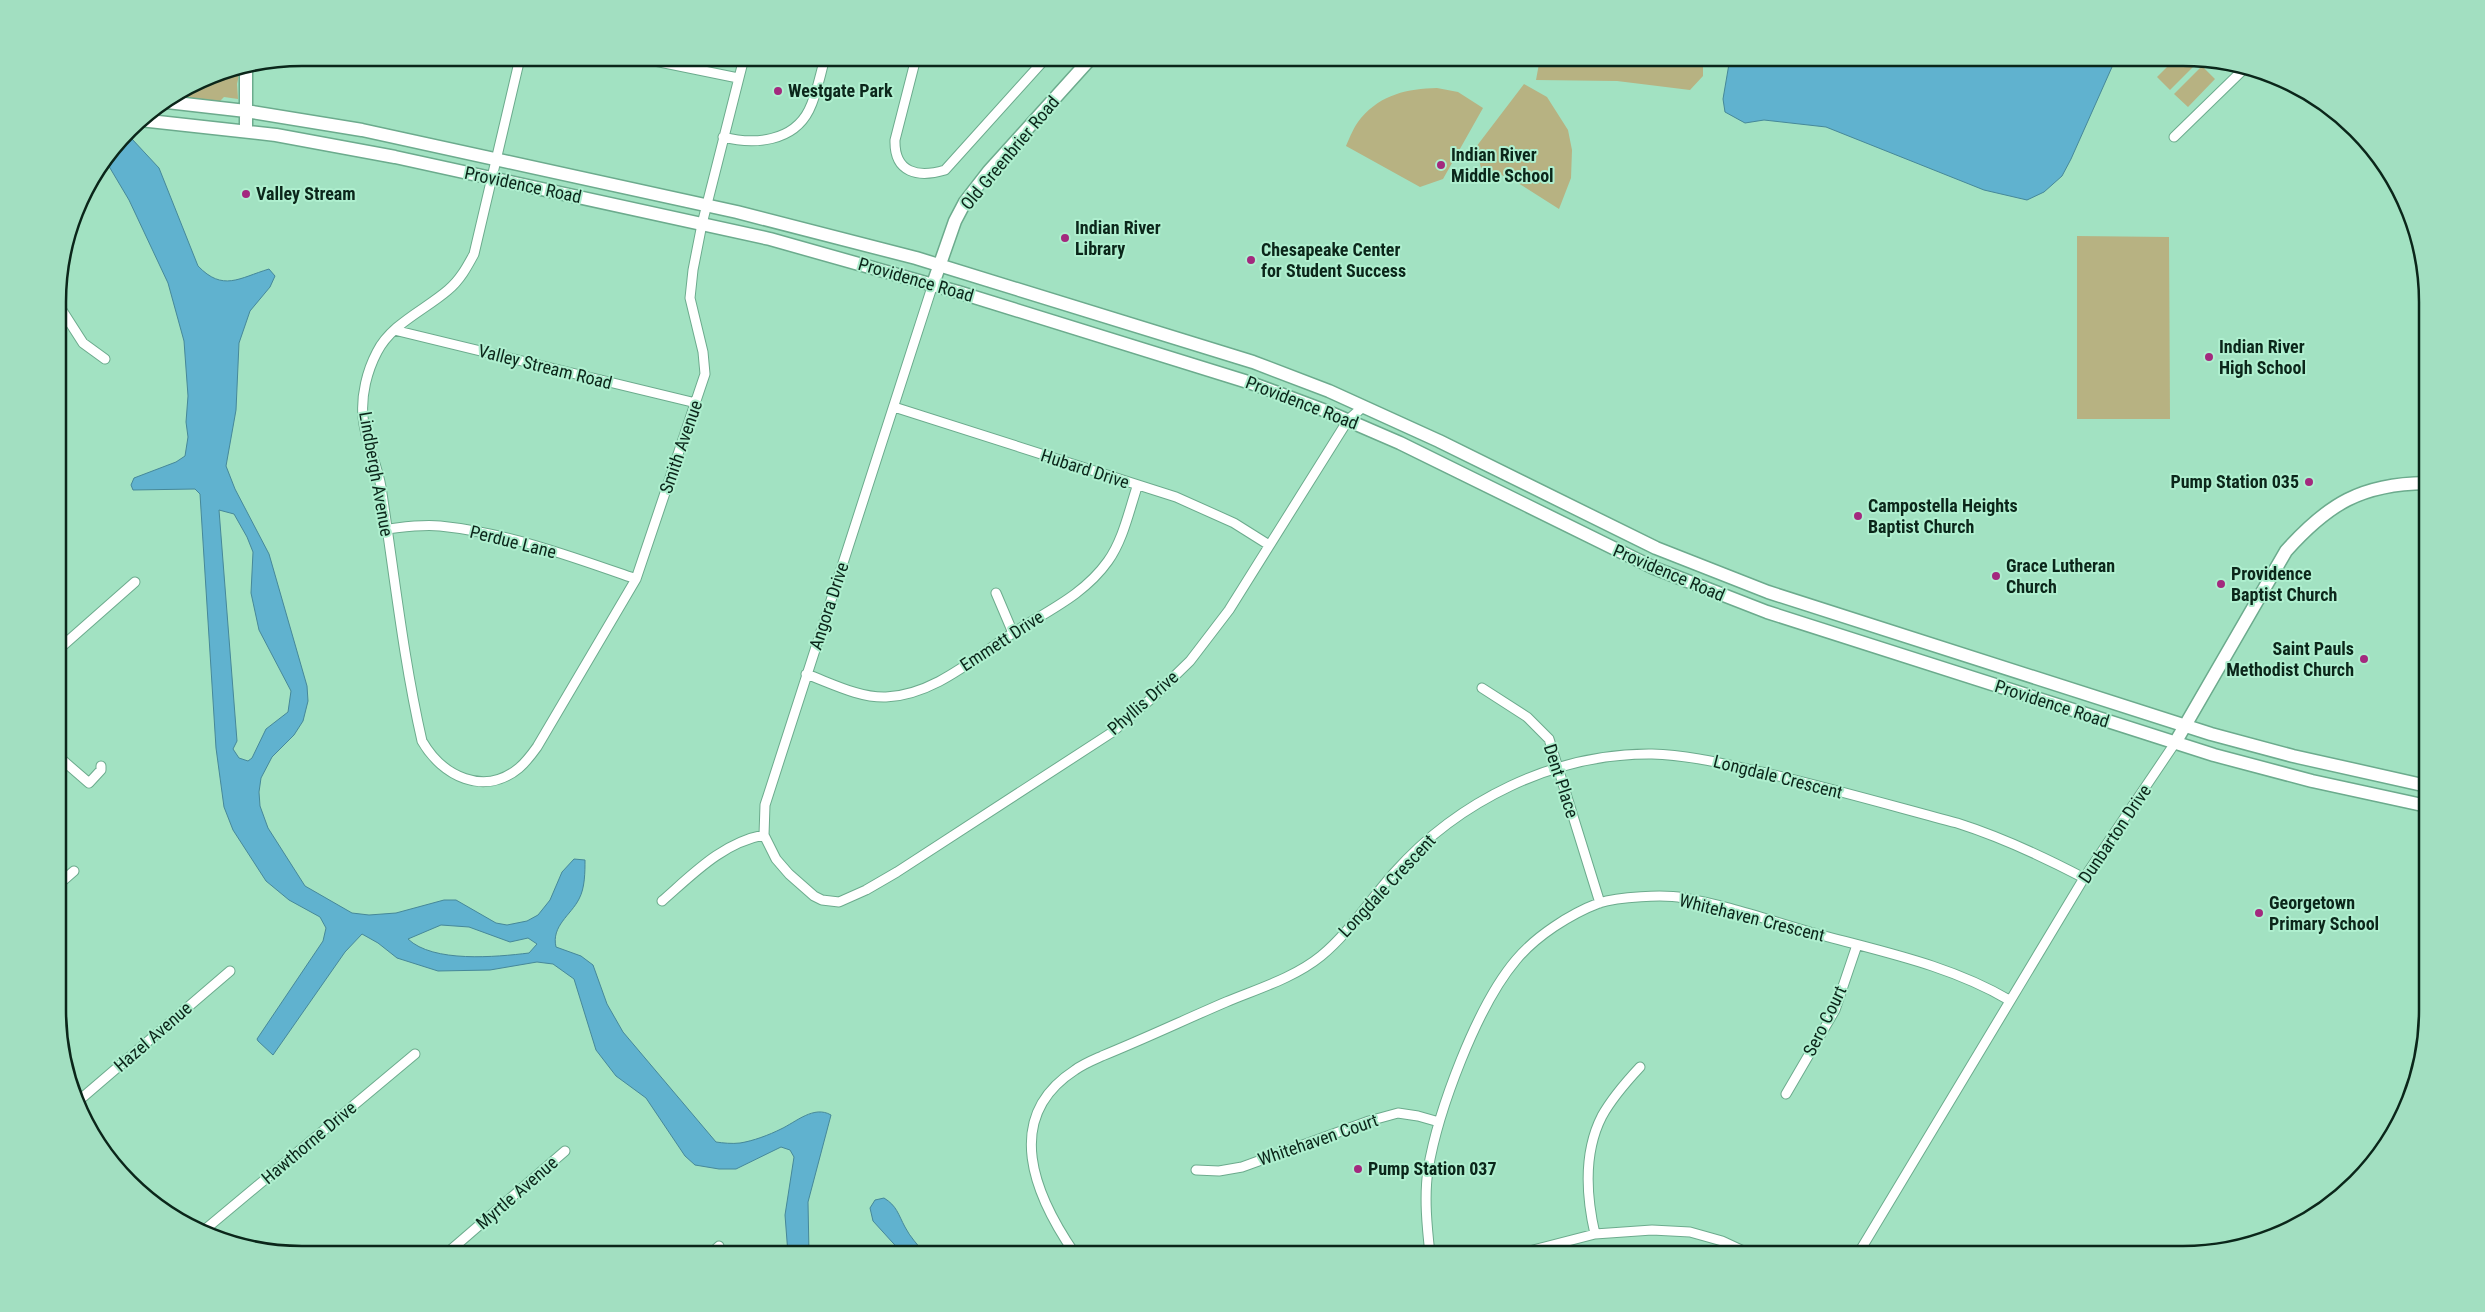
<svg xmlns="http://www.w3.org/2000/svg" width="2485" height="1312" font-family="'Roboto Condensed',sans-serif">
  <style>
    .green { fill: #b7b282 }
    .water { fill: #60b2cf; stroke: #468899; fill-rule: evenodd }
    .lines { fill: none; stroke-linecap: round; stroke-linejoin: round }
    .street-casing { stroke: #6cab8d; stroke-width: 11 }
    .secondary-casing { stroke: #6cab8d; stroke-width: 15 }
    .street { stroke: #fff; stroke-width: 9 }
    .secondary { stroke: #fff; stroke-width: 12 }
    .poi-dot { fill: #a3297e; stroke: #afefcf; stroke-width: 2 }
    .labels { text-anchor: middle; stroke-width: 4; stroke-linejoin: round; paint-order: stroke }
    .poi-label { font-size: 18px; font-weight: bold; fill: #0b261a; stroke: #afefcf; text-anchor: start }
    .street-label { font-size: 18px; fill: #0b261a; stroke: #afefcf }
    .rim { fill: none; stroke: #0b261a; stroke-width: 2.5 }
  </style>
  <rect width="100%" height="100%" fill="#a2e2c2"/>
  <path class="green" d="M 1540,58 L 1703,58 L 1703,76 L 1690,90 L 1617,81 L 1536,80 Z
    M 2176,58 L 2195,59 L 2198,62 L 2170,90 L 2157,77 Z
    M 2202,66 L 2215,79 L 2188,107 L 2174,94 Z
    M 240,70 L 237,84 L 238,99 L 224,97 L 217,104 L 190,103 L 186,90 L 209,76 Z
    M 1524,84 L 1547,97 L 1568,130 L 1572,150 L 1571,178 L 1559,209 L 1507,176 L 1489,174 L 1481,168 L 1476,147 Z
    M 1437,88 L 1458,92 L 1483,108 L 1443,179 L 1420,187 L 1346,146 C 1350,137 1354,126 1361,118 C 1382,94 1407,89 1437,88 Z
    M 2077,236 L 2169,237 L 2170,419 L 2077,419 Z"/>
  <path class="water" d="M 1730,58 L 2116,58 L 2071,159 L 2062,176 L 2044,192 L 2027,200 L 1984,190 L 1826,127 L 1764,120 L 1745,123 L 1725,112 L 1723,99 Z
    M 126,137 L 132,139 L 159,168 L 198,266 C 223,292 239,278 269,269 L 275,276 L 270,287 L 250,311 L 239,343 L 236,410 L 226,466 L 235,489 L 269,554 L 307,686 L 308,701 L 303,721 L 294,735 L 272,757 L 261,778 L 259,792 L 260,806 L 268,828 L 305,886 L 352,913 L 369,915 L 396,913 L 444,900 L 456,900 L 496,923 L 507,925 L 527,921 L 538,915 L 550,900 L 562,872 L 574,859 L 585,860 C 585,872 585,888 579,899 C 571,915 551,926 556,947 L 581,956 L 593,965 L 607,1004 L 623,1032 L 716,1142 C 723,1143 732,1144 740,1143 C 753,1141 769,1135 781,1129 C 796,1122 814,1105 831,1115 L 808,1202 L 809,1254 L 788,1254 L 785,1215 L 794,1157 L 790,1150 L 781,1147 L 736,1169 L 719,1169 L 695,1165 L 685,1156 L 646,1098 L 616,1076 L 596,1050 L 574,979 L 553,964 L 537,962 L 490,970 L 438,971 L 397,958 L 378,943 L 362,934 L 345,952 L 273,1055 L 258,1041 L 257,1039 L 323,941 L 326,928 L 320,917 L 289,900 L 266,881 L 233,830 L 224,807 L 216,748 L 200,494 L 195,489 L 133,490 L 131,485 L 134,478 L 176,462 L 185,456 L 188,437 L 186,422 L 188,396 L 184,341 L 168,283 L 129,200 L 107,163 ZM 219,510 L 234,514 L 247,537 L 253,552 L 251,593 L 259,630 L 291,691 L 288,712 L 266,729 L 252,758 L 248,761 L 239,758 L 233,749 L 237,741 ZM 441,925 L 469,927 L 510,942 L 528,938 L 537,944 L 529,953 C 496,957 433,963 408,939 Z
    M 884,1198 C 897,1206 898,1214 905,1227 C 910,1237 918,1245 925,1254 L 903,1254 L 873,1221 L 870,1208 L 875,1200 Z"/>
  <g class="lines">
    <defs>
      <path id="street" d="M 520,58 L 474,254 C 467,267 460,280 448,290 C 425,310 391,324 377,352 C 367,371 361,395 363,417 C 365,442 377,463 381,487 C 394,571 403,658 422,741 C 442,776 484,797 519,768 C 526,762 532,754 537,747 L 636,579 L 705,374 L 703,352 L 690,298 L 693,270 L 702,224 L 744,58
        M 640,58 L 738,78
        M 916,58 L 895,140 C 894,173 918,178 945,170 L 1046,58
        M 723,137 C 754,145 793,142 809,110 C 817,94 820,75 825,58
        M 2174,137 L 2247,66
        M 933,284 L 765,805 L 764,835 L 776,859 L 789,874 L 814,896 L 822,900 L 839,902 L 866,890 L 897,872 L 1111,733 L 1152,698 L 1190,661 L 1229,610 L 1348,420 L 1364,406
        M 58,304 L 83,343 L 105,359
        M 394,330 L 696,403
        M 894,407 L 1176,497 L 1234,523 L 1269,545
        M 387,529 C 405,527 422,524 440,526 C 508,533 573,557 636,579
        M 996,593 L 1013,633
        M 59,649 L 135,582
        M 806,674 C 831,683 859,698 886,697 C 934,695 974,658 1013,633 C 1047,611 1084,595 1108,561 C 1123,540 1129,511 1137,487
        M 1482,688 L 1527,717 L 1549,739 L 1600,903
        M 59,757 L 89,783 L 101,770 L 101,766
        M 59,884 L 74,871
        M 662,901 C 693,874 722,843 764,835
        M 1786,1094 L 1835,1010 L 1857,945
        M 76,1103 L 230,971
        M 1196,1170 L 1219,1171 L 1242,1167 L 1369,1121 L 1398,1113 L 1418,1116 L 1439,1122
        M 202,1232 L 415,1054
        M 1595,1234 C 1586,1195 1583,1153 1602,1116 C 1612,1098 1626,1082 1640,1067
        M 446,1254 L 565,1151
        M 710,1254 L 719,1246
        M 1075,1254 C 1035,1196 1001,1118 1075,1070 C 1083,1064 1093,1060 1102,1056 C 1144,1039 1184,1020 1226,1002 C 1257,989 1294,978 1321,956 C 1349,933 1369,901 1394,873 C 1458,801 1554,753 1652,754 C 1691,755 1728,765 1766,773 C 1830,788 1893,806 1957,823 C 2001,837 2042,856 2084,878
        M 1430,1254 C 1427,1227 1424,1197 1428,1170 C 1438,1110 1477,1006 1516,960 C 1536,936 1570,914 1599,903 C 1618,897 1664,894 1683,898 C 1726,905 1768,920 1810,932 C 1878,951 1948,964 2009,1000
        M 1518,1254 L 1595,1234 L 1652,1230 L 1690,1232 L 1722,1241 L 1750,1254
        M 1858,1254 L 2084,878 L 2175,743"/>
      <path id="secondary" d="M 246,69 L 246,131
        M 167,102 L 246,111 L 362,130 L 737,212 L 916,258 L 1253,362 L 1329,391 L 1439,441 L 1656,548 L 1768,592 L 2211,734 L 2293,756 L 2427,786
        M 140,120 L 276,135 L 395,157 L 770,239 L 958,292 L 1251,383 L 1326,411 L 1400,443 L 1654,568 L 1767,612 L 2214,755 L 2312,781 L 2427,806
        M 933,284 L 955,221 L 965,202 L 989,171 L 1091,58
        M 2175,743 L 2286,551 C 2328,504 2361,484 2426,483"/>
    </defs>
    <use href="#street" class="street-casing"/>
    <use href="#secondary" class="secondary-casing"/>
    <use href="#street" class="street"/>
    <use href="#secondary" class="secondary"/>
  </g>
  <g class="poi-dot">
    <circle cx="778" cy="91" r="5"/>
    <circle cx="1441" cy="165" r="5"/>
    <circle cx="246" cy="194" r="5"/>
    <circle cx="1065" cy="238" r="5"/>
    <circle cx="1251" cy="260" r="5"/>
    <circle cx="2209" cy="357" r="5"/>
    <circle cx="2309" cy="482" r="5"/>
    <circle cx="1858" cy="516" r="5"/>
    <circle cx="1996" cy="576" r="5"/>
    <circle cx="2221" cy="584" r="5"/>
    <circle cx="2364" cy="659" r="5"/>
    <circle cx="2259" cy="913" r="5"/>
    <circle cx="1358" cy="1169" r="5"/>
  </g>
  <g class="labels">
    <g class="poi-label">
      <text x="788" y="97">Westgate Park</text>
      <text x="1451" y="161">Indian River<tspan x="1451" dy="21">Middle School</tspan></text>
      <text x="256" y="200">Valley Stream</text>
      <text x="1075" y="234">Indian River<tspan x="1075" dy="21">Library</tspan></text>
      <text x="1261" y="256">Chesapeake Center<tspan x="1261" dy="21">for Student Success</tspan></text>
      <text x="2219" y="353">Indian River<tspan x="2219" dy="21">High School</tspan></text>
      <text x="2299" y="488" text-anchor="end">Pump Station 035</text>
      <text x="1868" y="512">Campostella Heights<tspan x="1868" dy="21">Baptist Church</tspan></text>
      <text x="2006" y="572">Grace Lutheran<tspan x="2006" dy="21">Church</tspan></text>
      <text x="2231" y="580">Providence<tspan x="2231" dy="21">Baptist Church</tspan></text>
      <text x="2354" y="655" text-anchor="end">Saint Pauls<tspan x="2354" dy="21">Methodist Church</tspan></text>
      <text x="2269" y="909">Georgetown<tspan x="2269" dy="21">Primary School</tspan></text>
      <text x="1368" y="1175">Pump Station 037</text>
    </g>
    <g class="street-label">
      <text transform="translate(1010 153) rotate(-50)" y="6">Old Greenbrier Road</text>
      <text transform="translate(523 185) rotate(12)" y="6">Providence Road</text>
      <text transform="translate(916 280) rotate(16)" y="6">Providence Road</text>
      <text transform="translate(545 367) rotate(14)" y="6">Valley Stream Road</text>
      <text transform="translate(1302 403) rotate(21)" y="6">Providence Road</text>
      <text transform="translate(681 447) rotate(-71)" y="6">Smith Avenue</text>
      <text transform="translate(1085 469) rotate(18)" y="6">Hubard Drive</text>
      <text transform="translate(376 474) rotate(80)" y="6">Lindbergh Avenue</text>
      <text transform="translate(513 542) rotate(14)" y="6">Perdue Lane</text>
      <text transform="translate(1669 573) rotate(23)" y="6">Providence Road</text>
      <text transform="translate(829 606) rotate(-72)" y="6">Angora Drive</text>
      <text transform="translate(1002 641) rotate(-33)" y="6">Emmett Drive</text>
      <text transform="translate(1143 703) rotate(-41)" y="6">Phyllis Drive</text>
      <text transform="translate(2052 704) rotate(18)" y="6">Providence Road</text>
      <text transform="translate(1778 777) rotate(14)" y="6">Longdale Crescent</text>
      <text transform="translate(1561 781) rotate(72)" y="6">Dent Place</text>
      <text transform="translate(2115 834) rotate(-56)" y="6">Dunbarton Drive</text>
      <text transform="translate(1387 886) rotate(-47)" y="6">Longdale Crescent</text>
      <text transform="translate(1752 918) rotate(14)" y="6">Whitehaven Crescent</text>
      <text transform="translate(1825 1021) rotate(-64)" y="6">Sero Court</text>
      <text transform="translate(153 1037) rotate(-41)" y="6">Hazel Avenue</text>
      <text transform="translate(1318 1140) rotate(-19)" y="6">Whitehaven Court</text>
      <text transform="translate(309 1143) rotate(-40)" y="6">Hawthorne Drive</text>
      <text transform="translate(517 1193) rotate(-41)" y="6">Myrtle Avenue</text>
    </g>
  </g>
  <path d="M0 0H2485V1312H0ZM302 66H2183A236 236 0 0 1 2419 302V1010A236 236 0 0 1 2183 1246H302A236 236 0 0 1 66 1010V302A236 236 0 0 1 302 66Z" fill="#a2dfc1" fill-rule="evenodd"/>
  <path class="rim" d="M302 66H2183A236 236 0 0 1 2419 302V1010A236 236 0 0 1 2183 1246H302A236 236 0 0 1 66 1010V302A236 236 0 0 1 302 66Z"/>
</svg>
